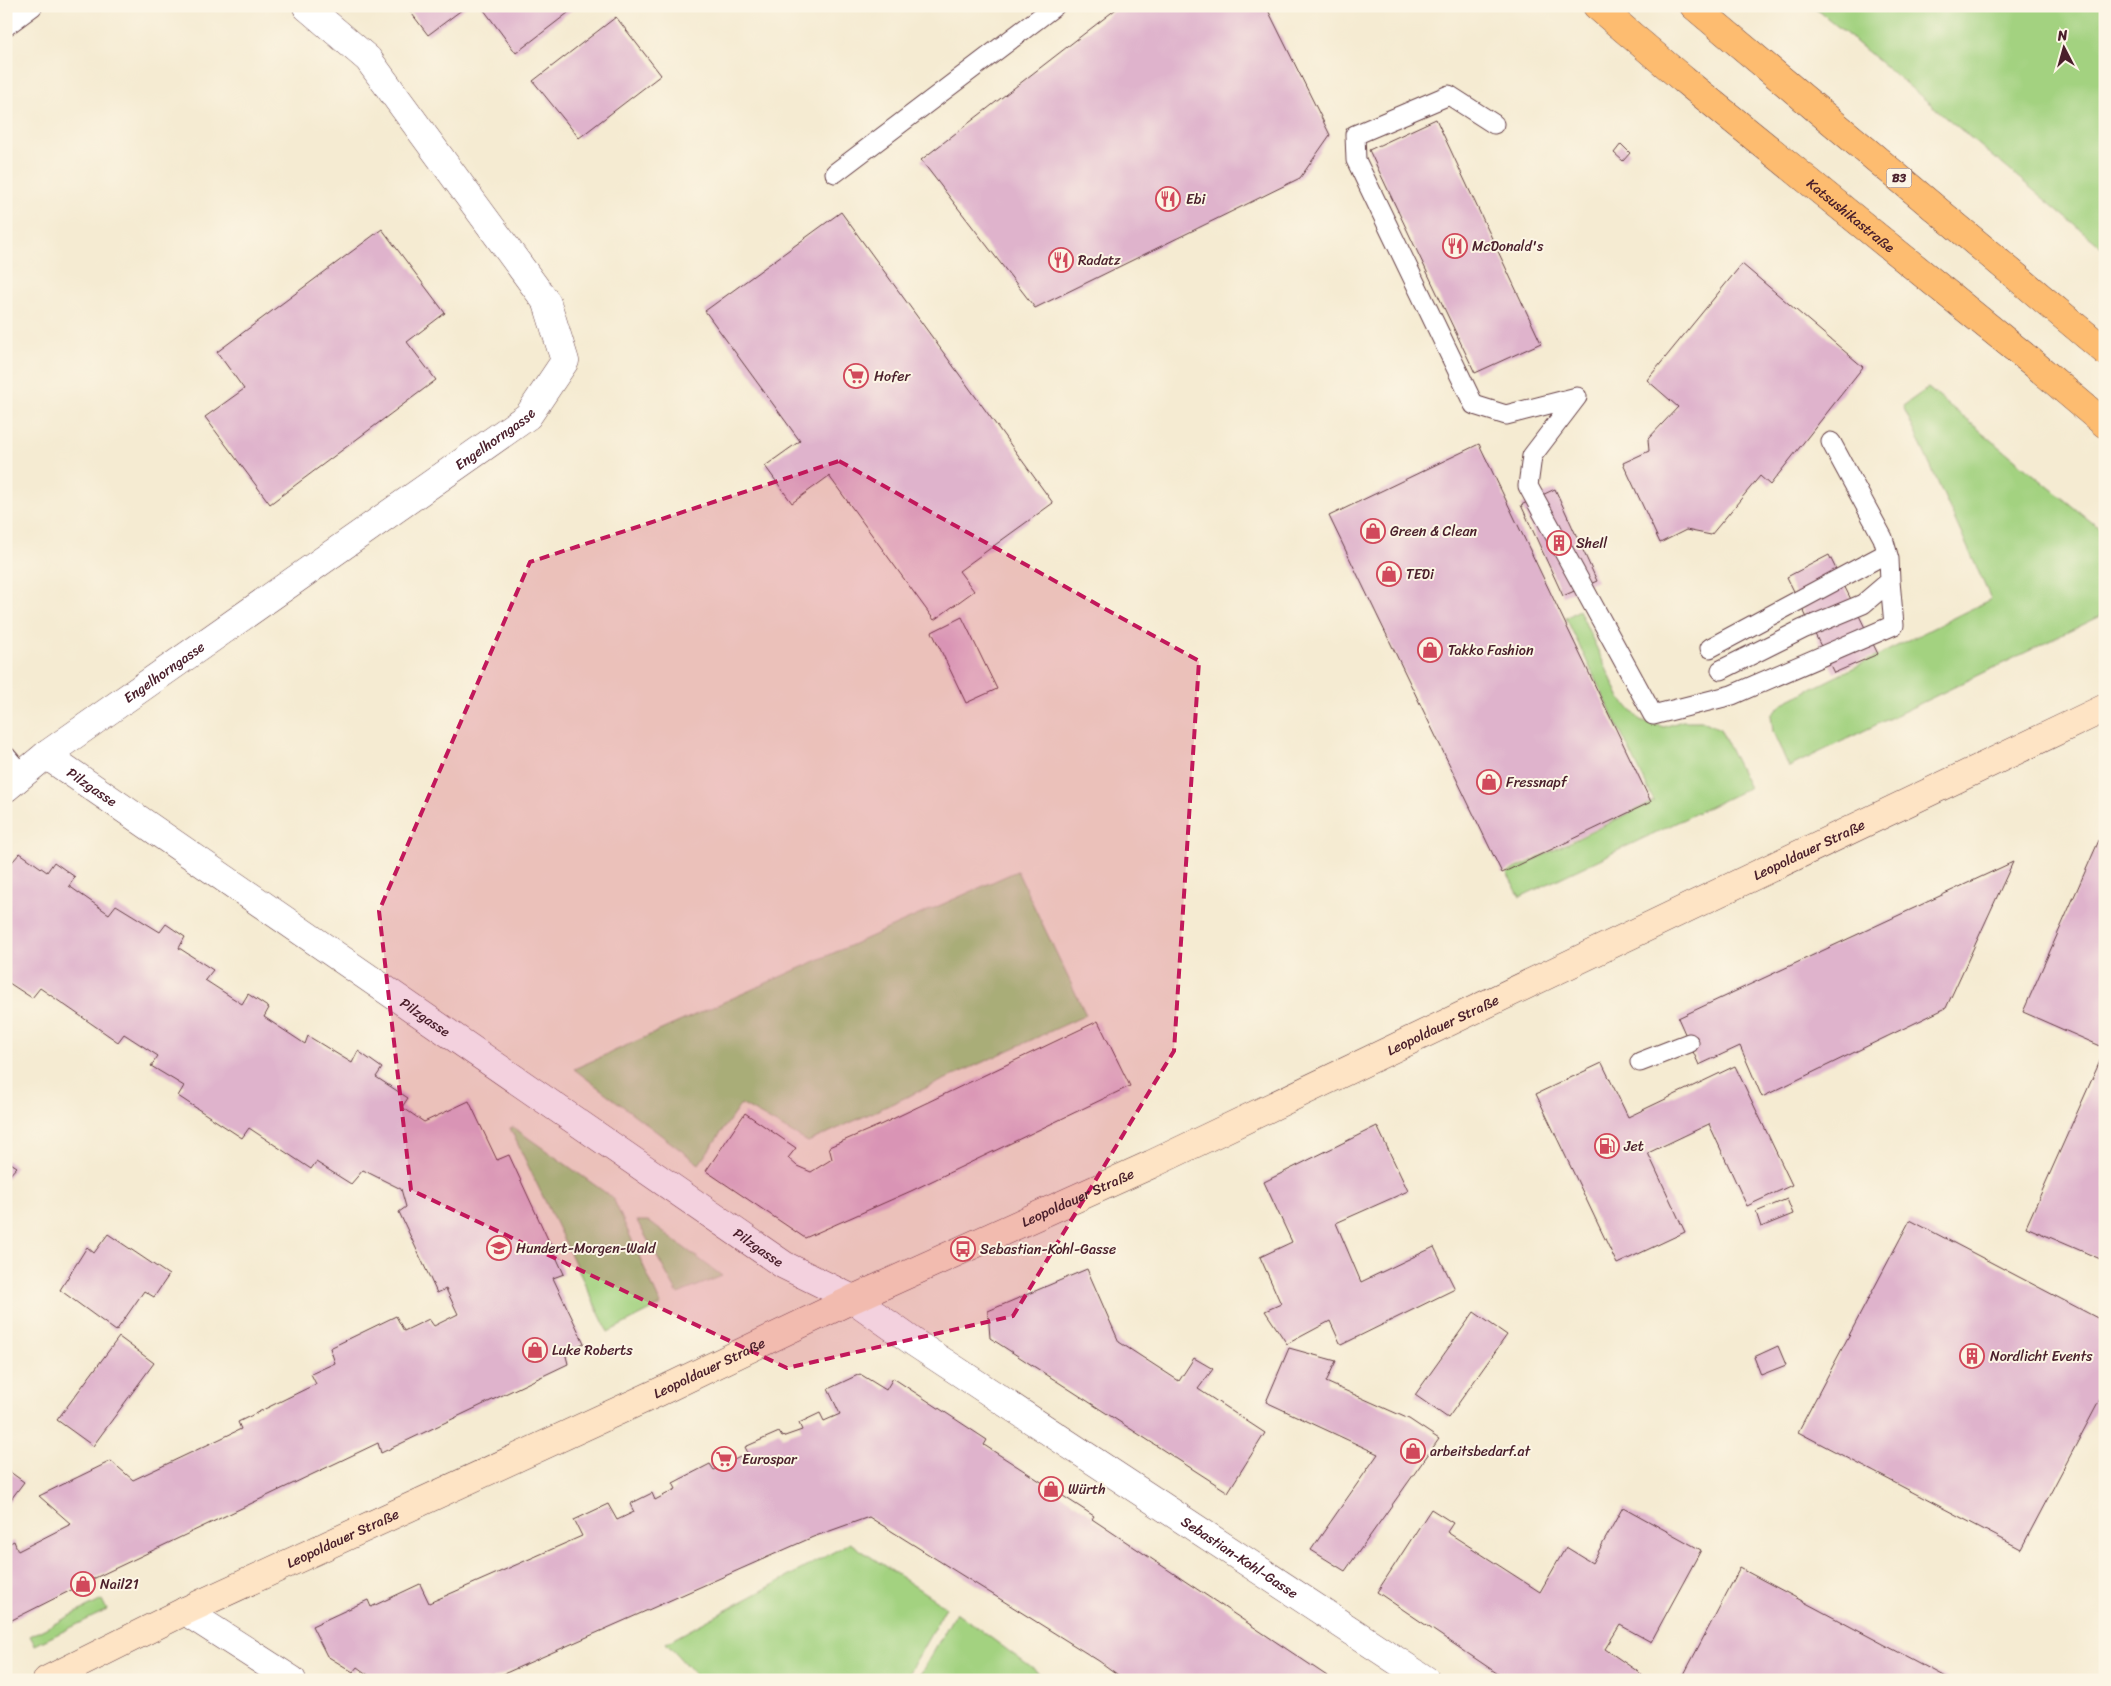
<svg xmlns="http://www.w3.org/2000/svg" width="2111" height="1686" font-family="Sriracha,sans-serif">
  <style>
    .green { fill: #a3d280; stroke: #767856 }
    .building { fill: #dfb3cc }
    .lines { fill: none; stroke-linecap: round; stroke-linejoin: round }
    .lane-casing { stroke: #643e44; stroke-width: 21 }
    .street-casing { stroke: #643e44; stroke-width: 29 }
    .secondary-casing { stroke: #643e44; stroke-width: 29 }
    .primary-casing { stroke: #643e44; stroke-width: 29 }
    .lane { stroke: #fff; stroke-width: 19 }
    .street { stroke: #fff; stroke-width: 28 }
    .secondary { stroke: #fee4c5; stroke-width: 28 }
    .primary { stroke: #fdbc6f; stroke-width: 28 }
    .marked { fill: #c2185b; fill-opacity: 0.2; stroke: #c2185b; stroke-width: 4; stroke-dasharray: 10 6; stroke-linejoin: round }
    .labels { text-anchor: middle; stroke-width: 4; stroke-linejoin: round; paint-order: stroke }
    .shield { fill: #fcf5e5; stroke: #7f5f63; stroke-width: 1 }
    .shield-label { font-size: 12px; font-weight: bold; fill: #4a1f2b }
    .poi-label { font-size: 14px; fill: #4a1f2b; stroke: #fcf5e5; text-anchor: start }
    .street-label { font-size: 14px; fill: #4a1f2b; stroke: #fcf5e5 }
  </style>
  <rect width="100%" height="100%" fill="#fcf5e5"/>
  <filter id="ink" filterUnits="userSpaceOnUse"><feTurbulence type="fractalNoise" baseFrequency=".02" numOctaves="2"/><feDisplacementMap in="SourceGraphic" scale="10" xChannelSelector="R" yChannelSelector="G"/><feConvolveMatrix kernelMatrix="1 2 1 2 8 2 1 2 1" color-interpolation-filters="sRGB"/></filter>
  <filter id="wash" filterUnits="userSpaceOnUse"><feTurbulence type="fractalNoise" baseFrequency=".0096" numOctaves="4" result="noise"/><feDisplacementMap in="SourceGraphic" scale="20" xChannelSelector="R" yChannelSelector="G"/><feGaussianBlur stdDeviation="1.12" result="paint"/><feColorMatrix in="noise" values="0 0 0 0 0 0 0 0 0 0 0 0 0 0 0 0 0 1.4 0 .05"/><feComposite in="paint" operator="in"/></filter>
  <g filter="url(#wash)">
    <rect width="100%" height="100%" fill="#f5ebd2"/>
    <path class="green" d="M 1813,6 L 2105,6 L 2105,250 Z
      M 1928,388 L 2105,533 L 2105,614 L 1789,767 L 1773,732 L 1771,715 L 1783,703 L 1991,599 L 1903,406 Z
      M 1579,610 L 1620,698 L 1640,720 L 1664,727 L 1682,721 L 1703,721 L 1720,729 L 1749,788 L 1520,897 L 1507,873 L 1654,801 L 1566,618 Z
      M 1017,871 L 1086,1015 L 808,1142 L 741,1104 L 699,1164 L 574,1069 Z
      M 513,1127 L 613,1198 L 661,1305 L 608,1332 L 510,1128 Z
      M 637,1221 L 648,1221 L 722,1276 L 678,1294 Z
      M 850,1543 L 946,1607 L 905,1680 L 700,1680 L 666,1643 Z
      M 102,1600 L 107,1610 L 35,1645 L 30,1636 Z
      M 956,1612 L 1048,1680 L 917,1680 Z"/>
    <g id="blocks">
      <path class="building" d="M 406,6 L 467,6 L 428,35 Z
        M 481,6 L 577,6 L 516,53 Z
        M 1120,6 L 1266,6 L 1330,135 L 1300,178 L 1035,308 L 921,160 Z
        M 616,17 L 661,75 L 579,138 L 533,81 Z
        M 1436,119 L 1541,343 L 1475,373 L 1369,150 Z
        M 1621,144 L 1630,153 L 1623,161 L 1614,153 Z
        M 841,212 L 1053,503 L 959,571 L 974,591 L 934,620 L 829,476 L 792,503 L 765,466 L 800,441 L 705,311 Z
        M 382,229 L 445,313 L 407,342 L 436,380 L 270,504 L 205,417 L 244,389 L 217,352 Z
        M 1742,264 L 1863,367 L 1770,485 L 1760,476 L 1711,535 L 1686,530 L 1660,543 L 1623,463 L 1649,451 L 1648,439 L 1678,407 L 1647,380 Z
        M 1479,444 L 1651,802 L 1502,873 L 1329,516 Z
        M 1555,489 L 1597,581 L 1563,596 L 1521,505 Z
        M 1829,555 L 1878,654 L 1834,673 L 1787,577 Z
        M 962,617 L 997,689 L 966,703 L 932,632 Z
        M 2100,838 L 2105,839 L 2105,1048 L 2023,1012 Z
        M 20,853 L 47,872 L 54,862 L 75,877 L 69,886 L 109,914 L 116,905 L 160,932 L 166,924 L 185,937 L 179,948 L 213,970 L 205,980 L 242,1004 L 248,994 L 269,1008 L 264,1017 L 305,1044 L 308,1036 L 352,1063 L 358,1051 L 382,1068 L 376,1077 L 408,1098 L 402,1107 L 424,1122 L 469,1101 L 497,1160 L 509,1155 L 564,1274 L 553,1278 L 584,1343 L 565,1352 L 568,1364 L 381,1453 L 378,1443 L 95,1578 L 6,1623 L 6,1545 L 14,1541 L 18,1551 L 71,1524 L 39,1496 L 111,1461 L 133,1480 L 241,1429 L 238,1422 L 316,1384 L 311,1374 L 335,1363 L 330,1348 L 396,1316 L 404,1331 L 429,1319 L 434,1326 L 458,1314 L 446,1289 L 437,1293 L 399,1212 L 406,1207 L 401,1189 L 363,1170 L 351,1184 L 316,1162 L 311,1169 L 249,1128 L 242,1138 L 178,1096 L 184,1086 L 151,1066 L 158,1056 L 124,1034 L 118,1042 L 40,988 L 32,998 L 6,981 L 6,869 Z
        M 2013,862 L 1946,1008 L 1762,1097 L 1740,1046 L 1699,1065 L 1678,1018 Z
        M 1098,1021 L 1130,1086 L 911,1191 L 805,1238 L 706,1171 L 745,1113 L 796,1148 L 788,1158 L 797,1166 L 811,1172 L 832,1159 L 829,1147 L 880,1125 Z
        M 2105,1050 L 2105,1261 L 2026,1227 Z
        M 1602,1063 L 1628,1117 L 1735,1066 L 1792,1185 L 1747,1206 L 1709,1124 L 1648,1153 L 1685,1232 L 1617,1264 L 1536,1094 Z
        M 1377,1126 L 1408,1191 L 1336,1223 L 1361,1282 L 1434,1247 L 1455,1289 L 1341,1345 L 1330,1321 L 1287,1344 L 1265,1311 L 1281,1304 L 1260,1257 L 1292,1242 L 1264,1182 Z
        M 6,1160 L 17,1167 L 6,1179 Z
        M 1787,1199 L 1793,1214 L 1761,1227 L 1756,1212 Z
        M 1910,1220 L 2105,1322 L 2105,1390 L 2021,1549 L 1798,1432 Z
        M 108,1234 L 169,1275 L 154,1297 L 144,1291 L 116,1331 L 60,1290 L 87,1247 L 94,1253 Z
        M 1087,1269 L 1119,1342 L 1179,1381 L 1194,1358 L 1213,1369 L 1198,1389 L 1265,1433 L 1228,1492 L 990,1338 L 988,1311 Z
        M 1474,1312 L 1507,1335 L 1448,1418 L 1415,1395 Z
        M 119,1337 L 154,1363 L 93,1446 L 57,1420 Z
        M 1778,1346 L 1786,1365 L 1761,1375 L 1754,1357 Z
        M 1289,1348 L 1336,1361 L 1326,1382 L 1409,1419 L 1439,1439 L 1345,1571 L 1311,1550 L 1378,1454 L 1266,1402 Z
        M 860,1374 L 886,1390 L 893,1378 L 987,1440 L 984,1445 L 1094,1516 L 1092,1519 L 1333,1680 L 1125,1680 L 1099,1661 L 869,1517 L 813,1537 L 490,1680 L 375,1680 L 357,1667 L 353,1672 L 327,1656 L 312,1626 L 368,1600 L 371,1607 L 420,1584 L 429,1603 L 582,1536 L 574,1520 L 608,1504 L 617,1520 L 634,1512 L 630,1504 L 652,1493 L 655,1500 L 676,1489 L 673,1483 L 710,1464 L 714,1470 L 748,1453 L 745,1447 L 779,1432 L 782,1437 L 802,1430 L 799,1423 L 820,1413 L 824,1421 L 840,1414 L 828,1389 Z
        M 6,1469 L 24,1482 L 6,1506 Z
        M 1623,1507 L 1701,1550 L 1651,1642 L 1620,1625 L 1605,1649 L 1650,1680 L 1507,1680 L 1377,1592 L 1431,1509 L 1453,1523 L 1447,1532 L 1540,1592 L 1566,1547 L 1592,1563 Z
        M 1740,1568 L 1951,1680 L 1681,1680 Z"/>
    </g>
  </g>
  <g filter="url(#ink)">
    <use href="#blocks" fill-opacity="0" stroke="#643e44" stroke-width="1"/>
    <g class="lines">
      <defs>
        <path id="lane" d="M 6,26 L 33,6
          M 1494,124 L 1449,95 L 1355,135 L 1356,160 L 1474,405 L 1506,415 L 1577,397
          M 835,173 L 1055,6
          M 1577,397 L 1532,456 L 1528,486 L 1653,715 L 1732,695 L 1894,625 L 1890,581
          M 1710,648 L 1887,553
          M 1721,670 L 1803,629 L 1863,604 L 1890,581 L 1889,559 L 1883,538 L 1831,442
          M 6,756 L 22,775
          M 1640,1062 L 1689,1043"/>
        <g id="street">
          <path id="s1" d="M 46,755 L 784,1265 L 853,1299 L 915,1343 L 1426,1680"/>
          <path id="s2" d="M 6,788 L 46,755 L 528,416 L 565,361 L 547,303 L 368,59 L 307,7"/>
          <path d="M 185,1611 L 292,1680"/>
        </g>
        <g id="secondary">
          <path id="s3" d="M 47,1680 L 185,1611 L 659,1392 L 853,1299 L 1152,1164 L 2105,708"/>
        </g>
        <g id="primary">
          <path id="s4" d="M 1597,6 L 1684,80 L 2033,363 L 2105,424"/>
          <path d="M 1694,6 L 2105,351"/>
        </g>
      </defs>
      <use href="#lane" class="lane-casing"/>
      <use href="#street" class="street-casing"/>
      <use href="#secondary" class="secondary-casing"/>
      <use href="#primary" class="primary-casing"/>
      <use href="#lane" class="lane"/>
      <use href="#street" class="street"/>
      <use href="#secondary" class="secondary"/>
      <use href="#primary" class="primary"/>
    </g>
  </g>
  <path class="marked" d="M 839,461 L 1199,661 L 1174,1051 L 1013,1316 L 787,1368 L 411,1190 L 379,911 L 530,562 Z"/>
  <defs>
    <symbol id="restaurant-ring" viewBox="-11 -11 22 22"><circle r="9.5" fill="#fcf5e5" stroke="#d1495b" stroke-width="1.5"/><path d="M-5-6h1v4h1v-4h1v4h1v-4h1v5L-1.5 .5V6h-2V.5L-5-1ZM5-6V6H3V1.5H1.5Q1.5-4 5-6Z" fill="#d1495b"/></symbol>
    <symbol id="supermarket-ring" viewBox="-11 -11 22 22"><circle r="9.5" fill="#fcf5e5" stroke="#d1495b" stroke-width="1.5"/><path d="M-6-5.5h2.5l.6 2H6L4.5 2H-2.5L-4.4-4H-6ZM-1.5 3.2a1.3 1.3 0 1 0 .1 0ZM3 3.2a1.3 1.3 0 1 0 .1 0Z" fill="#d1495b"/></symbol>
    <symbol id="shop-ring" viewBox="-11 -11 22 22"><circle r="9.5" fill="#fcf5e5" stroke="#d1495b" stroke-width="1.5"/><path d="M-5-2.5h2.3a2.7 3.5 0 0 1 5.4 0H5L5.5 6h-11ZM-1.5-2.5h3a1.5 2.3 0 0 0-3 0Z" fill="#d1495b"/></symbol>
    <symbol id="building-ring" viewBox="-11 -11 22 22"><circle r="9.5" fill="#fcf5e5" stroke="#d1495b" stroke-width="1.5"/><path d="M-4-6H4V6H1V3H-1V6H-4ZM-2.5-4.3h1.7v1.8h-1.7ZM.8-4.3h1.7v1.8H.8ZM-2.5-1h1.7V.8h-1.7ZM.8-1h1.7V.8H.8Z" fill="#d1495b"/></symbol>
    <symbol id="fuel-ring" viewBox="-11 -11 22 22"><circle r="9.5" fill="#fcf5e5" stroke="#d1495b" stroke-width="1.5"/><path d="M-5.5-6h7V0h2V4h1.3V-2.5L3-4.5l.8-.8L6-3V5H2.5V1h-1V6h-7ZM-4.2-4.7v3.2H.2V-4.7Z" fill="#d1495b"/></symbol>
    <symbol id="school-ring" viewBox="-11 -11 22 22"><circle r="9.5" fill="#fcf5e5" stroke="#d1495b" stroke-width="1.5"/><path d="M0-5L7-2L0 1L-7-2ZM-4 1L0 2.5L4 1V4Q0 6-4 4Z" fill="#d1495b"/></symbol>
    <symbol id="bus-ring" viewBox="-11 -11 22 22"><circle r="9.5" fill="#fcf5e5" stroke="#d1495b" stroke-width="1.5"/><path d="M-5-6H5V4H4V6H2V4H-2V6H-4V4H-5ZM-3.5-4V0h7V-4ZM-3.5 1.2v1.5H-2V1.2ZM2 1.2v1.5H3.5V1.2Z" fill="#d1495b"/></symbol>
  </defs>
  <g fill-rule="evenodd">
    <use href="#restaurant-ring" x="1154" y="185" width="28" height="28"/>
    <use href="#restaurant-ring" x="1441" y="232" width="28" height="28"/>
    <use href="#restaurant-ring" x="1047" y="246" width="28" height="28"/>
    <use href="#supermarket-ring" x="842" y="362" width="28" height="28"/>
    <use href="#shop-ring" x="1359" y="517" width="28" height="28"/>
    <use href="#building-ring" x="1545" y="529" width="28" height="28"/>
    <use href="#shop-ring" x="1375" y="560" width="28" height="28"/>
    <use href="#shop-ring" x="1416" y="636" width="28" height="28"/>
    <use href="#shop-ring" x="1475" y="768" width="28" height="28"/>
    <use href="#fuel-ring" x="1593" y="1132" width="28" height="28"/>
    <use href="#school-ring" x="485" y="1234" width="28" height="28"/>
    <use href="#bus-ring" x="949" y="1235" width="28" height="28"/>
    <use href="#shop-ring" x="521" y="1336" width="28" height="28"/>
    <use href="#building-ring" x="1958" y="1342" width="28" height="28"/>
    <use href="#shop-ring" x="1399" y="1437" width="28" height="28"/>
    <use href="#supermarket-ring" x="710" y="1445" width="28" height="28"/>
    <use href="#shop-ring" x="1037" y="1475" width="28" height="28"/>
    <use href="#shop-ring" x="69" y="1570" width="28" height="28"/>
  </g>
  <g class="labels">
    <rect class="shield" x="1886.5" y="168.5" width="25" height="19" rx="4"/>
    <g class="shield-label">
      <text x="1899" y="182">B3</text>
    </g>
    <g class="poi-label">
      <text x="1186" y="204">Ebi</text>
      <text x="1472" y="251">McDonald's</text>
      <text x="1078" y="265">Radatz</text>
      <text x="874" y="381">Hofer</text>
      <text x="1390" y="536">Green &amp; Clean</text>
      <text x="1576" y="548">Shell</text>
      <text x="1406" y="579">TEDi</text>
      <text x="1448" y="655">Takko Fashion</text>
      <text x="1506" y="787">Fressnapf</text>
      <text x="1624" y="1151">Jet</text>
      <text x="516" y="1253">Hundert-Morgen-Wald</text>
      <text x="980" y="1254">Sebastian-Kohl-Gasse</text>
      <text x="552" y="1355">Luke Roberts</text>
      <text x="1990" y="1361">Nordlicht Events</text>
      <text x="1430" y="1456">arbeitsbedarf.at</text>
      <text x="742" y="1464">Eurospar</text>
      <text x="1068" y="1494">Würth</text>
      <text x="100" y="1589">Nail21</text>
    </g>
    <g class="street-label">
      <text dy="5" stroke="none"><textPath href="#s4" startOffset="329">Katsushikastraße</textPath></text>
      <text dy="5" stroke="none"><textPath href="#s2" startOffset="601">Engelhorngasse</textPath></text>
      <text dy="5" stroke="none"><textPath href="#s2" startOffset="196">Engelhorngasse</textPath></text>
      <text dy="5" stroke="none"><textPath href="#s1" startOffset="56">Pilzgasse</textPath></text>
      <text dy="5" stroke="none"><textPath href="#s3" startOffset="1948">Leopoldauer Straße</textPath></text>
      <text dy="5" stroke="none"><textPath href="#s1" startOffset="461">Pilzgasse</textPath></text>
      <text dy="5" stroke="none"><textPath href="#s3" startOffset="1542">Leopoldauer Straße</textPath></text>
      <text dy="5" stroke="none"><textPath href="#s3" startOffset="1138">Leopoldauer Straße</textPath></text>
      <text dy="5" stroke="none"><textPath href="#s1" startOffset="866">Pilzgasse</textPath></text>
      <text dy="5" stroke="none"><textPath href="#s3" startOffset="732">Leopoldauer Straße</textPath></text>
      <text dy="5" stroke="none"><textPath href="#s3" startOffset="328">Leopoldauer Straße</textPath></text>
      <text dy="5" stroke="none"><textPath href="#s1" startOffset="1439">Sebastian-Kohl-Gasse</textPath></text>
    </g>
  </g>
  <rect width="2111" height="1686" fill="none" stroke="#fcf5e5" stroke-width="25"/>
  <g transform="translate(2064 48) rotate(354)" stroke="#fcf5e5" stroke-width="4" paint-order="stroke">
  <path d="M0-4L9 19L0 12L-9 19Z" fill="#4a1f2b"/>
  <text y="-8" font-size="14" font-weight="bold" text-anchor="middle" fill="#4a1f2b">N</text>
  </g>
</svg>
